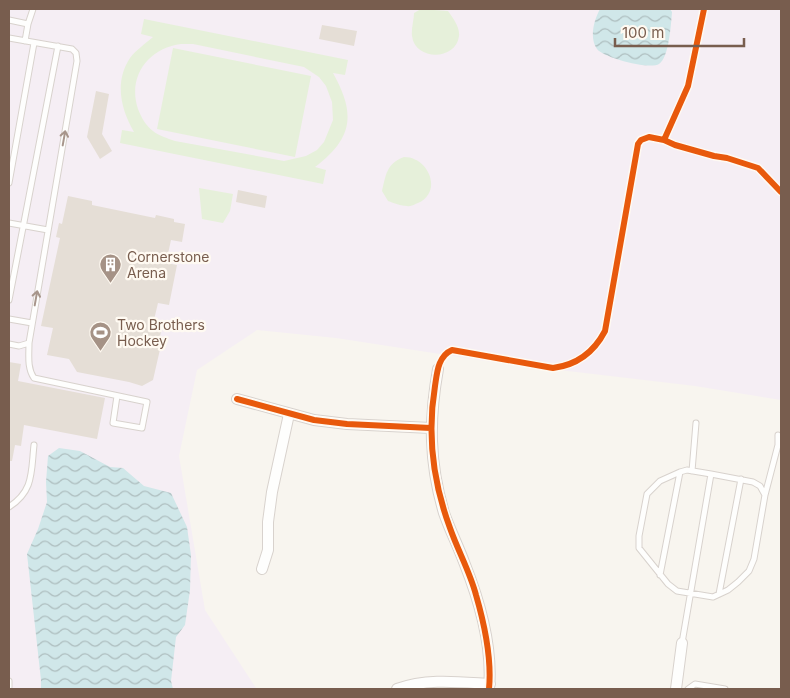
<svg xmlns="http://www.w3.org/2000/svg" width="790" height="698" font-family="Inter,sans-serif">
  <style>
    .education { fill: #f5eef4 }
    .grass { fill: #e6f0da; fill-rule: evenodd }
    .water { fill: url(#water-waves) }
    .building { fill: #e5ded6 }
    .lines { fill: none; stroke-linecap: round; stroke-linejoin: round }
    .service-casing { stroke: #d8d2cd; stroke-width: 7 }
    .minor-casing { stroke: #d8d2cd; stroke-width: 12 }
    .service { stroke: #fefefd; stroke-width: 5 }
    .minor { stroke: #fefefd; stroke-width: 10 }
    .cycleway-casing { stroke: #fffaf2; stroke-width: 9 }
    .cycleway { stroke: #e8590c; stroke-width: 6 }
    .oneway { stroke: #a7958b }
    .labels { text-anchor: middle; stroke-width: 4.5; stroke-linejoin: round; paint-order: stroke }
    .poi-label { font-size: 14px; fill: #785d4e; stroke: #fffaf2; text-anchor: start }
  </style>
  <defs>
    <pattern id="water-waves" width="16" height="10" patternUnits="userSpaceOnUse" patternTransform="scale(1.25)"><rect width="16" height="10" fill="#d0e7e9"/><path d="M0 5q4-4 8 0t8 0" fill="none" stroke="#aebebf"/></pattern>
  </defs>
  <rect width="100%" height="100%" fill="#f8f5ef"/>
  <path class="education" d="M 9,9 L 781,9 L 781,400 L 695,386 L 492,362 L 336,338 L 257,330 L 197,370 L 179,456 L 205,610 L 256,688 L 255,689 L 9,689 Z"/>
  <path class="grass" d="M 421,9 L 448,11 C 453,18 460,27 459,36 C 456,61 415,61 412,36 C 411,29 414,20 414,13 Z
    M 144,19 L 348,60 L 345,75 L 333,73 C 356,114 353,138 315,167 L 326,170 L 323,184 L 120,143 L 122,130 L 134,132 C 121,110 114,82 130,58 C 136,50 145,44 153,37 L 141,34 ZM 181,44 L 193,44 L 304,67 L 319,77 L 326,86 L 332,102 L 333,120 L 324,142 L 317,150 L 306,156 L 284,161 L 175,141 C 167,138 159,136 153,131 C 146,126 141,117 138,109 C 127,76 149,48 181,44 Z
    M 173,48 L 311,76 L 295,157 L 157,129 Z
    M 404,157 C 429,157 443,192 418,203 C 415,204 411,207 407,206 C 401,206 394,203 388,201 L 382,191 C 386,175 386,164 404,157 Z
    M 199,188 L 233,194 L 230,211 L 223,223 L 202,219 Z"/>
  <path class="water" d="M 600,9 L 670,9 L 672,12 C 671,24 669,58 659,64 C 650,70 604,58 597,49 C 589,38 594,20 600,9 Z
    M 59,448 L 80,451 L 110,467 L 123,468 L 144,486 L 171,493 L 187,527 L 191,555 L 190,590 L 185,625 L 176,637 L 171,681 L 173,689 L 41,689 L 41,680 L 27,554 L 38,529 L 47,502 L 46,482 L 48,456 Z"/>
  <path class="building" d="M 322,25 L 357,31 L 354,46 L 319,39 Z
    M 96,91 L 109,94 L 102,134 L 112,151 L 100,159 L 87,137 Z
    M 238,190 L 267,196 L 265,208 L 236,202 Z
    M 68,196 L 92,201 L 92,205 L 155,218 L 156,215 L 174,219 L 174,222 L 185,224 L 182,242 L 171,240 L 166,263 L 177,265 L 169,305 L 158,303 L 153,324 L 162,326 L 159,342 L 161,345 L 153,380 L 142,386 L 129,382 L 77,372 L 69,359 L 47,355 L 53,328 L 41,326 L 60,238 L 56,237 L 59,223 L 62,224 Z
    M 9,362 L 21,364 L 18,381 L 105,398 L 97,439 L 24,425 L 21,446 L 15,445 L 12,461 L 9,461 Z"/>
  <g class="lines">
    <defs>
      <path id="service" d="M 9,20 L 28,24 L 33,9
        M 9,38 L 72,49 L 76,53 L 77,61 L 29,343 L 19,346 L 9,344
        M 25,41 L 28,24
        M 9,183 L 34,43
        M 9,223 L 48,230
        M 9,300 L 58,46
        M 9,319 L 32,323
        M 29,343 C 29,355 27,368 34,378 L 147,402 L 142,428 L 113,423 L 117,396
        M 692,471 L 696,423
        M 765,495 L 778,445 L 778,435
        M 9,507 C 34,491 31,472 34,445
        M 660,575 L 680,472
        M 719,594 L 741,479
        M 682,643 L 711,474 L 687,470 L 680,472 L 660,481 L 647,494 L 639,536 L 639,548 L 668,584 L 677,591 L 713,597 L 728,590 L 738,582 L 749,571 L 754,559 L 765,495 L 760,486 L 753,482 L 711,474
        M 9,681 L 9,687
        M 688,689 L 695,684 L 725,689"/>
      <path id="minor" d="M 438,369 C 429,420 429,462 444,513 C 450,530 458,546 464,562 C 480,602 493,647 489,689
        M 237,399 L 314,420 L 347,424 L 431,428
        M 262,569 L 268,550 L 268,522 L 272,492 L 289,414
        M 397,689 C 427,678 458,682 490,684
        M 676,689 L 682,643"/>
    </defs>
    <use href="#service" class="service-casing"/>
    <use href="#minor" class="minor-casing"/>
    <use href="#service" class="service"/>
    <use href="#minor" class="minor"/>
    <defs>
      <path id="cycleway" d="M 664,140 L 688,86 L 704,9
        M 237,399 L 314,420 L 347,424 L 431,428
        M 489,689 C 492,658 485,626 476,595 C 470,572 458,551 450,528 C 433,482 427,434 435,386 C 437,373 438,356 452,350 L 553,368 C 577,365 594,352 605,331 L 638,144 L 641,140 L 649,137 L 664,140 L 675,145 L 714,156 L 727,158 L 758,168 L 781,192"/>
    </defs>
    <use href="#cycleway" class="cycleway-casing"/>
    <use href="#cycleway" class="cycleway"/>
  </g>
  <defs><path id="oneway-shaft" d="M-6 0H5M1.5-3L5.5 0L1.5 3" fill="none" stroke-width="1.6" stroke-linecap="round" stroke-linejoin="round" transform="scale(1.25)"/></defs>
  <g class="oneway">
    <use href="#oneway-shaft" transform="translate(64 138) rotate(-80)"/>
    <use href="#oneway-shaft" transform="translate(36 298) rotate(-80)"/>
  </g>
  <defs>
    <symbol id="building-pin" viewBox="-11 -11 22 30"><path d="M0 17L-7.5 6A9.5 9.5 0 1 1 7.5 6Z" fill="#a59286" stroke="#fffaf2"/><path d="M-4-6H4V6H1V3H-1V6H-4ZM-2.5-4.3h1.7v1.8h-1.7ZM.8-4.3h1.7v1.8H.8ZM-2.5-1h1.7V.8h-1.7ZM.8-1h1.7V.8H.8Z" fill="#fff"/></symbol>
    <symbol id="stadium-pin" viewBox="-11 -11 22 30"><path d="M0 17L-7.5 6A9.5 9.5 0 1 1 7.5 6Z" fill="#a59286" stroke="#fffaf2"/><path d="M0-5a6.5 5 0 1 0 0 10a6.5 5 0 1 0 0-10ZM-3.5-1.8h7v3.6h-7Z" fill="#fff"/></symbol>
  </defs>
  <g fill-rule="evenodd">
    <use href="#building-pin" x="98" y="252" width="25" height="34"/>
    <use href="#stadium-pin" x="88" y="320" width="25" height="34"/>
  </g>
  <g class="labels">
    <g class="poi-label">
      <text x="127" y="262">Cornerstone<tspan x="127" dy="16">Arena</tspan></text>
      <text x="117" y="330">Two Brothers<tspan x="117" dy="16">Hockey</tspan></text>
    </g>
  </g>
  <rect width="790" height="698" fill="none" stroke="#785d4e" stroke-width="20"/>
  <path d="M615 38v8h129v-8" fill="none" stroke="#785d4e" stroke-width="2.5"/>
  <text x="622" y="38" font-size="15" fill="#785d4e" stroke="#fffaf2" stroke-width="4" paint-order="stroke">100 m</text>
</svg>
